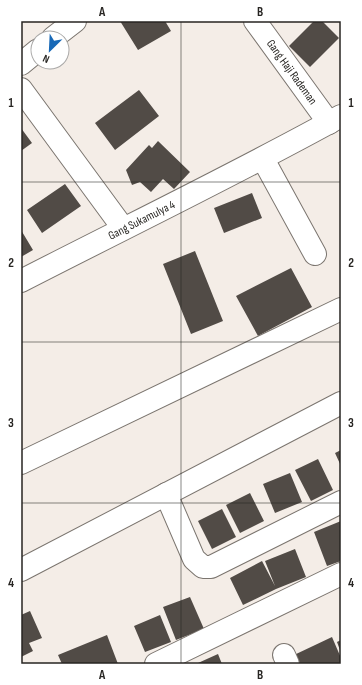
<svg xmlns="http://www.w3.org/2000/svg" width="362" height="685" font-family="'Sofia Sans Condensed',sans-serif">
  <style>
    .building { fill: #514b46 }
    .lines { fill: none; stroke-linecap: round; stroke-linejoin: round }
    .minor-casing { stroke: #7b756f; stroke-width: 24 }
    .minor { stroke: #fff; stroke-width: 22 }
    .grid { fill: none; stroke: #272522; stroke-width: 1; stroke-opacity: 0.55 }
    .labels { text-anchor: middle; stroke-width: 4; stroke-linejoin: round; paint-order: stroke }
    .street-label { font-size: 12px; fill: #272522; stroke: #fff }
    .neatline { fill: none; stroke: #272522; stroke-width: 1.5 }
    .grid-label { font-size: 13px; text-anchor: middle; font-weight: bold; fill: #272522 }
  </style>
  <rect width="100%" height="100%" fill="#f4ede7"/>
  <path class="building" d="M 120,21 L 165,21 L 171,31 L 138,50 Z
    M 314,21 L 322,21 L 339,38 L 310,67 L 289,46 Z
    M 139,90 L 159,116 L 115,150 L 95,123 Z
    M 21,128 L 32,143 L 21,151 Z
    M 158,141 L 190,172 L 174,189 L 163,179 L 151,192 L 140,182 L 132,185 L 126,170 L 149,145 L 152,148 Z
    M 65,184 L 81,206 L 42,233 L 27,210 Z
    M 252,193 L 262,218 L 224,233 L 214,208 Z
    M 21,230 L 33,250 L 21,257 Z
    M 195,251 L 223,321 L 191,334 L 163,264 Z
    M 291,268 L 312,307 L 258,336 L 236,296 Z
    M 341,450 L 341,466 L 335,453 Z
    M 318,459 L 333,490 L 311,501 L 295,470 Z
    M 290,473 L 302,502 L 275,513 L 263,484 Z
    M 250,493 L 264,521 L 240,533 L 226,505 Z
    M 222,509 L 236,537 L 212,549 L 198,521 Z
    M 341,521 L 341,561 L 327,566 L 314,532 Z
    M 295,549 L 306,577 L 276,589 L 243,605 L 230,578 L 262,561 L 275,586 L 265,561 Z
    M 190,597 L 204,629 L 176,640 L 163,607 Z
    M 30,611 L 42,638 L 29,643 L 33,651 L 21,657 L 21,615 Z
    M 160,615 L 171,642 L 145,652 L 134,626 Z
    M 107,635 L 118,664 L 62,664 L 58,655 Z
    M 332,637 L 341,658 L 341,664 L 298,664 L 294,655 Z
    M 341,640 L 341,653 L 337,642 Z
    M 218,654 L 222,664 L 198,664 L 198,663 Z"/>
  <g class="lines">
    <defs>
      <g id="minor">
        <path id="s1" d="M 255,21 L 329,123"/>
        <path d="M 53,38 L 75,21"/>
        <path d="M 21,64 L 38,50"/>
        <path d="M 21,89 L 123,228"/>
        <path d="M 263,159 L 315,254"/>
        <path id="s2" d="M 21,281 C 128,226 236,174 341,116"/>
        <path d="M 21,463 L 341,309"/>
        <path d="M 166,494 L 194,559 L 203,567 L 211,567 L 341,502"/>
        <path d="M 21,570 L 341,403"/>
        <path d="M 284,655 L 288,664"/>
        <path d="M 156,664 L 341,574"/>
      </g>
    </defs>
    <use href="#minor" class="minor-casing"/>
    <use href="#minor" class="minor"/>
  </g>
  <path class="grid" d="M 181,21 L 181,664M 21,182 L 341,182M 21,342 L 341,342M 21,503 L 341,503"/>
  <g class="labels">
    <g class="street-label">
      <text dy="4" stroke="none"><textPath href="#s1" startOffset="63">Gang Haji Rademan</textPath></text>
      <text dy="4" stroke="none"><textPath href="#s2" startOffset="135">Gang Sukamulya 4</textPath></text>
    </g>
  </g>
  <rect width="362" height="685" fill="none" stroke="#ffffff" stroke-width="44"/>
  <g transform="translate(50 50) rotate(204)"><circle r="19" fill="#ffffff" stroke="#a9a8a7"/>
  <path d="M0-3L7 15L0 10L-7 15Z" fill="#1869b7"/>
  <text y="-6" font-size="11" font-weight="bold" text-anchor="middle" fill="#272522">N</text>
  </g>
  <rect x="22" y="22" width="318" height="641" class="neatline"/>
  <g class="grid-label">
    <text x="102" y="16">A</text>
    <text x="260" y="16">B</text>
    <text x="11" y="107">1</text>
    <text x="351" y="107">1</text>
    <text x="11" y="267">2</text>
    <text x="351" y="267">2</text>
    <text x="11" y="427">3</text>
    <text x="351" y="427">3</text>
    <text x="11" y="587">4</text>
    <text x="351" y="587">4</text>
    <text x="102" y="679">A</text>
    <text x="260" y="679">B</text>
  </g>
</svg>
